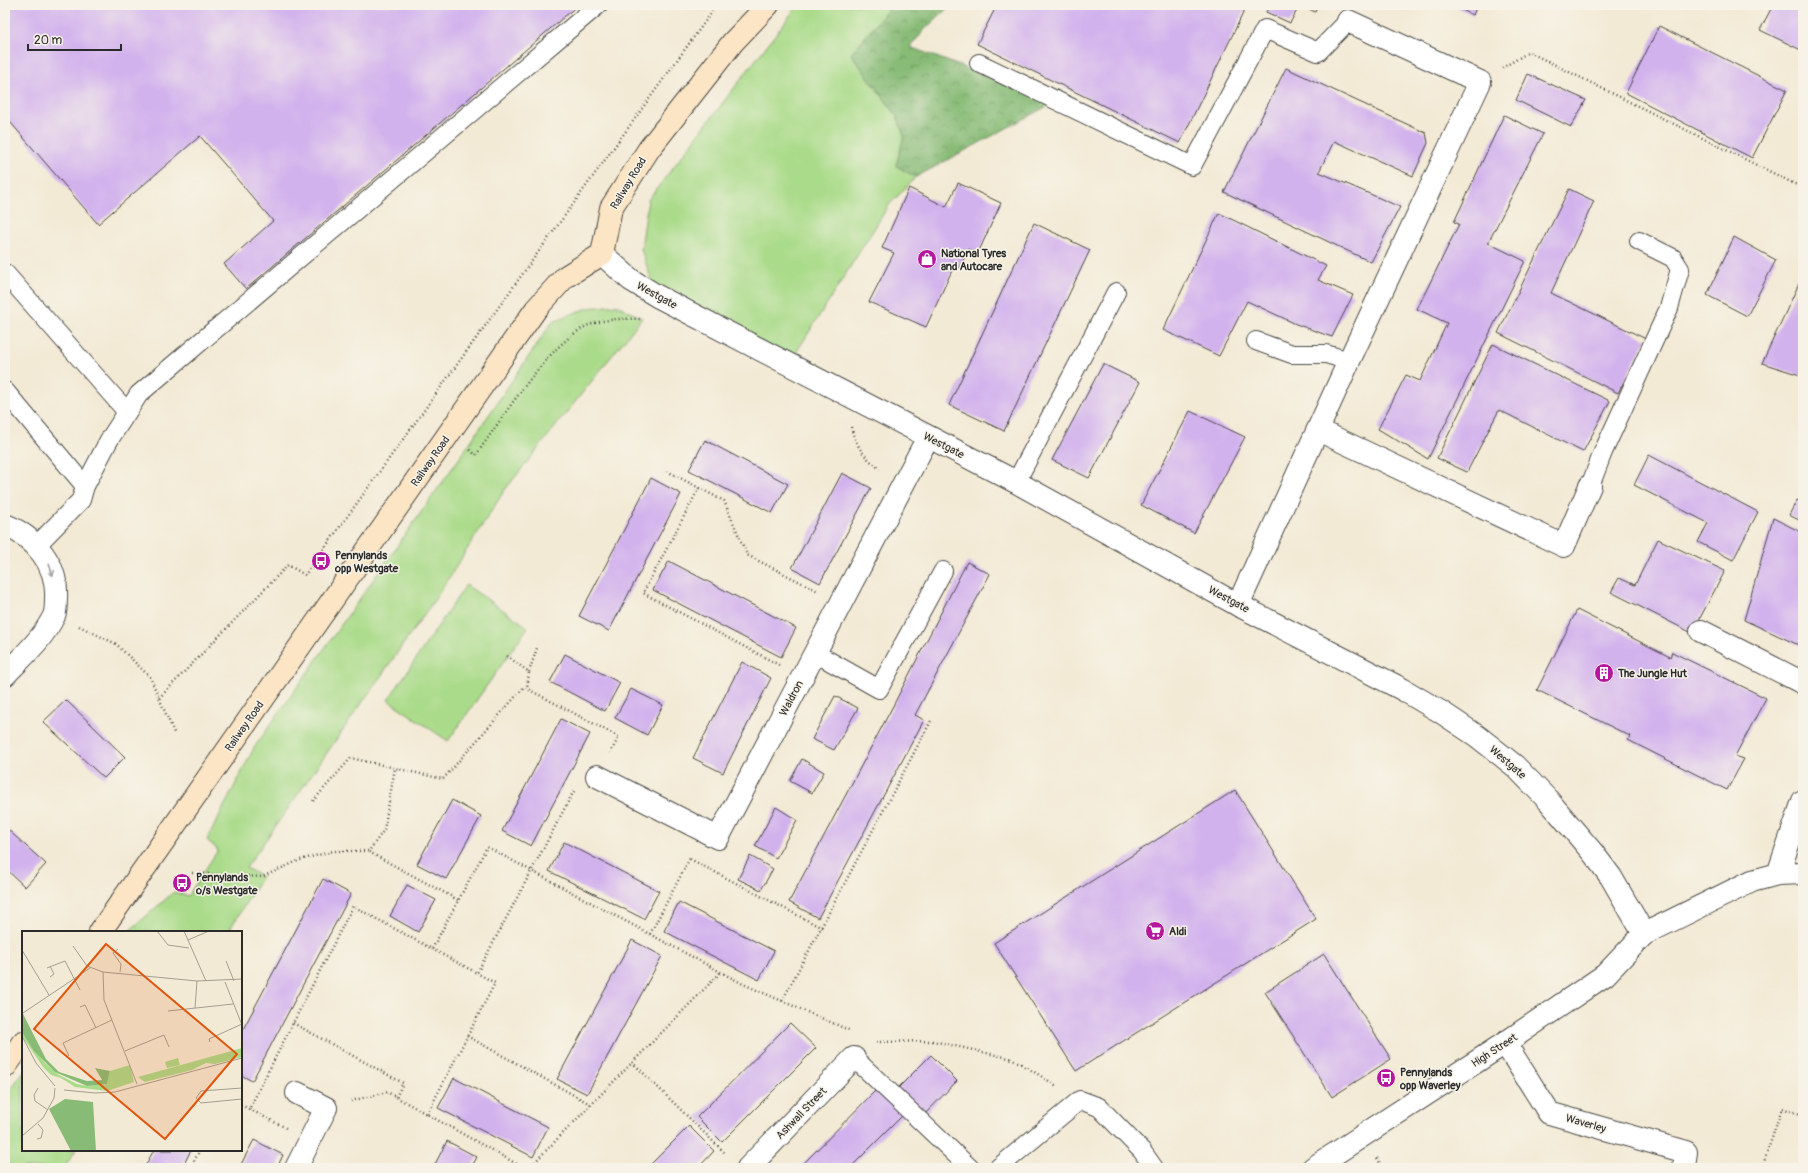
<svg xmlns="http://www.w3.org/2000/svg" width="1808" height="1173" font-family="Pangolin,sans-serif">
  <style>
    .green { fill: #aadb8a; stroke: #6a835a }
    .forest { fill: url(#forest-crowns); stroke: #597350 }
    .building { fill: #d2b2ed }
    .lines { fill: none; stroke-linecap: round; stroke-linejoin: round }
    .service-casing { stroke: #494844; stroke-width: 20 }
    .minor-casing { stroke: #494844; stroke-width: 24 }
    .tertiary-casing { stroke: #494844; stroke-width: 24 }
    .secondary-casing { stroke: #494844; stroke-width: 24 }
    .path { stroke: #494844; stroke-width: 2.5; stroke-dasharray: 1 3; stroke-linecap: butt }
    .service { stroke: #fff; stroke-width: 18 }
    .minor { stroke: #fff; stroke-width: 22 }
    .tertiary { stroke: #fff; stroke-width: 22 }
    .secondary { stroke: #fce5c4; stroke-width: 22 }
    .oneway { stroke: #a0a0a0 }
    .labels { text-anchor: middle; stroke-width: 3; stroke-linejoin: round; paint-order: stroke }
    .street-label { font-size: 11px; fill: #2b2b2b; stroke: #f7f3e8 }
    .poi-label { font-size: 11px; font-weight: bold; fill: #2b2b2b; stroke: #f7f3e8; text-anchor: start }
    .inset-road { fill: none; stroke: #a39e91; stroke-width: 1 }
    .view { fill: #df570e; fill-opacity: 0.15; stroke: #df570e; stroke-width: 2 }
    .inset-edge { fill: none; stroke: #2b2b2b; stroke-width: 2 }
  </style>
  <defs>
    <pattern id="forest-crowns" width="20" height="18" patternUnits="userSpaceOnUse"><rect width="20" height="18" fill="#87bb76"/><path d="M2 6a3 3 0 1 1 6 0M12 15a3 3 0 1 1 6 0" fill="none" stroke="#6f9861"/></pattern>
  </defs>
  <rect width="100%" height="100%" fill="#f7f3e8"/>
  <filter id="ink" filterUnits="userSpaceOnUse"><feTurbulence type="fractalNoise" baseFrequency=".025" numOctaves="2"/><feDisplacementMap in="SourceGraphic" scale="8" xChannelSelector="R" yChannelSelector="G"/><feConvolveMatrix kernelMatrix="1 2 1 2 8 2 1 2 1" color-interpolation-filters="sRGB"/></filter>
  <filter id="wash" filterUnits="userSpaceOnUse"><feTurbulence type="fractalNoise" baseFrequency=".012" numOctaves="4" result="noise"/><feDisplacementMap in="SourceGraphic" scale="16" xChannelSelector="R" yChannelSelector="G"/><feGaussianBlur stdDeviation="0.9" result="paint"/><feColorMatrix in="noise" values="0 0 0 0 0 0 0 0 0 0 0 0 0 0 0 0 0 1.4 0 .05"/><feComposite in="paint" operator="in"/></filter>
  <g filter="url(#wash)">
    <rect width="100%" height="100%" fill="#f3ead5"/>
    <path class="green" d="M 798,5 L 892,5 L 851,54 L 897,116 L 904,136 L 896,166 L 916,177 L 889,205 L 789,364 L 657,296 L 641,249 L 648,200 Z
      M 617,305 L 642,318 L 504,491 L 442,589 L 246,868 L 262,877 L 228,932 L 128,932 L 174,892 L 188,896 L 218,850 L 207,840 L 254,748 L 456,463 L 553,321 L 588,308 Z
      M 466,585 L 528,627 L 448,741 L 388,700 Z
      M 23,1072 L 23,1150 L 76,1150 L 64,1168 L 5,1168 L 5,1097 Z"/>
    <path class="forest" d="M 892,5 L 951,5 L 926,28 L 910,47 L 1055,102 L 916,177 L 896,166 L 904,136 L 897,116 L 851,54 Z"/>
    <g id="blocks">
      <path class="building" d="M 5,5 L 578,5 L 246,289 L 224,264 L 273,221 L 200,136 L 98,224 L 5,116 Z
        M 997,5 L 1247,5 L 1180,143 L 977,44 Z
        M 1270,5 L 1300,5 L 1290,23 L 1266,12 Z
        M 1301,5 L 1318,5 L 1315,12 Z
        M 1451,5 L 1477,5 L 1473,15 Z
        M 1773,5 L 1803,5 L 1803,51 L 1760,30 Z
        M 1659,26 L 1787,90 L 1752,158 L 1626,93 Z
        M 1286,68 L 1426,133 L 1428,143 L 1413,176 L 1334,141 L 1319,172 L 1400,207 L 1371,262 L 1224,192 Z
        M 1528,74 L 1586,100 L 1571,127 L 1516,100 Z
        M 1504,115 L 1543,134 L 1488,243 L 1525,261 L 1428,459 L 1378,429 L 1406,375 L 1420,381 L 1447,323 L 1417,309 L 1459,224 L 1454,222 Z
        M 958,183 L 1001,203 L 978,253 L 968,249 L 960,268 L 954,266 L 926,327 L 869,302 L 894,253 L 882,248 L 909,188 L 946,207 Z
        M 1569,189 L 1594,201 L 1551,293 L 1646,339 L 1618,393 L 1498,333 Z
        M 1219,213 L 1326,266 L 1318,280 L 1353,295 L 1332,337 L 1296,324 L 1247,301 L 1219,356 L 1163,330 Z
        M 1034,223 L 1090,250 L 1004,431 L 949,405 Z
        M 1734,237 L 1776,260 L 1747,316 L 1707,295 Z
        M 1803,275 L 1803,376 L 1762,363 Z
        M 1493,344 L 1610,401 L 1583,452 L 1499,410 L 1467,472 L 1437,458 Z
        M 1103,364 L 1140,382 L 1089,478 L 1052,460 Z
        M 1190,411 L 1245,437 L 1194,533 L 1141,505 Z
        M 705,440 L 788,484 L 772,513 L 689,470 Z
        M 1649,455 L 1758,512 L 1733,560 L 1698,542 L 1708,523 L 1634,485 Z
        M 842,473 L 871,488 L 820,583 L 792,568 Z
        M 651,478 L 681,494 L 609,631 L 579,616 Z
        M 1797,500 L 1803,502 L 1803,522 L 1789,515 Z
        M 1773,518 L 1803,533 L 1803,647 L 1744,620 Z
        M 1658,539 L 1725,571 L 1692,633 L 1611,592 L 1619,578 L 1635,585 Z
        M 669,561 L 796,628 L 781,657 L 653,590 Z
        M 967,562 L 990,574 L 915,715 L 924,720 L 818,918 L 789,902 L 894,704 Z
        M 1577,610 L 1670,657 L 1672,652 L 1766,698 L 1735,756 L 1744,759 L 1727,790 L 1628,740 L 1630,736 L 1537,690 Z
        M 565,654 L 620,683 L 605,711 L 550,682 Z
        M 742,662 L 771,678 L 723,773 L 693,758 Z
        M 631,689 L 663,705 L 647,735 L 615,718 Z
        M 835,696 L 858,708 L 834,750 L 812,739 Z
        M 66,700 L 125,757 L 104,778 L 43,722 Z
        M 561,719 L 590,734 L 531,846 L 502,831 Z
        M 802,759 L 824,772 L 812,793 L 790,781 Z
        M 1235,790 L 1316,919 L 1076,1071 L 994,943 Z
        M 452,800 L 481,816 L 446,879 L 417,864 Z
        M 776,807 L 797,820 L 776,858 L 755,846 Z
        M 5,827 L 46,864 L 25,887 L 5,868 Z
        M 564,842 L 659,891 L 644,919 L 549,871 Z
        M 750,856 L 773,869 L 761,890 L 738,879 Z
        M 323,879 L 351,894 L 252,1081 L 241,1075 L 241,1033 Z
        M 407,885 L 436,900 L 418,932 L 390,916 Z
        M 679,902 L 774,951 L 759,980 L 664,931 Z
        M 632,940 L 662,956 L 587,1094 L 557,1079 Z
        M 1324,954 L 1391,1059 L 1332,1097 L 1265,992 Z
        M 790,1023 L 816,1048 L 722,1142 L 697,1117 Z
        M 931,1055 L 957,1081 L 924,1115 L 897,1089 Z
        M 454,1078 L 548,1127 L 533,1157 L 438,1108 Z
        M 879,1087 L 905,1113 L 850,1168 L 799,1168 Z
        M 689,1126 L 714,1151 L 698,1168 L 647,1168 Z
        M 254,1140 L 283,1155 L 277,1168 L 239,1168 Z
        M 447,1141 L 477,1157 L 471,1168 L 433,1168 Z
        M 154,1150 L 191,1150 L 182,1168 L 144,1168 Z"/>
    </g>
  </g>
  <g filter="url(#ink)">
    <use href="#blocks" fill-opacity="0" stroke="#494844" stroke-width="1"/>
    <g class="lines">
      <defs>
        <path id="service" d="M 979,63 L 1192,166 L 1265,29 L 1318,52 L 1348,21
          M 5,273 L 127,412
          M 1256,341 L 1292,354 L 1326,354 L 1349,361
          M 5,391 L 85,486
          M 1016,482 L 1116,292
          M 1590,486 L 1603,452 L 1669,308 L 1680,269 L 1673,258 L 1639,241
          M 37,545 L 81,500 L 85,486 L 109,440 L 139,394 L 598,5
          M 815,653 L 879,689 L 943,571
          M 854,1058 L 970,1168
          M 998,1168 L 1080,1100 L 1099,1107 L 1142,1151 L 1154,1168"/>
        <path id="minor" d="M 1318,430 L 1564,546 L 1590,486
          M 5,525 C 35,537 58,565 56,598 C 56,604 56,611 54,616 C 42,640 23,656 5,675
          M 1238,605 L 1349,361 L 1480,82 L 1348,21
          M 1701,631 L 1803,683
          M 597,776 L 718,838 L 928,437
          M 1778,874 L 1803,801
          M 1644,934 L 1752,881 L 1778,874 L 1803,873
          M 1505,1043 L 1549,1113 L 1686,1152 L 1684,1168
          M 296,1168 L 326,1108 L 297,1093
          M 748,1168 L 854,1058"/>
        <path id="tertiary" d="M 602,254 L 631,280 L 657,296 L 1016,482 L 1238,605 L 1402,689 L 1441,712 L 1477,736 L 1515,766 L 1548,800 L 1593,853 L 1611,877 L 1644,934 L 1605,975 L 1505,1043 L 1313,1168"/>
        <path id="secondary" d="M 100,932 L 536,309 L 565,277 L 602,254 L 611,208 L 649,149 L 733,42 L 768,5
          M 5,1067 L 23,1042"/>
      </defs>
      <use href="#service" class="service-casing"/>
      <use href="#minor" class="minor-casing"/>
      <use href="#tertiary" class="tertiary-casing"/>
      <use href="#secondary" class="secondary-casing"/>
      <path class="path" d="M 1502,68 L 1529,52 L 1803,188
        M 851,427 C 856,446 864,457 880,469
        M 470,450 L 476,455 C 502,419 549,342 589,325 C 605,319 623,318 640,319
        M 667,471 L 724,501 L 747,555 L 818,591
        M 699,488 L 643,593 L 779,665
        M 79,626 L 116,644 L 150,677 L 175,735
        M 507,656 L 529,672 L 527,688
        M 529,672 L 537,648
        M 159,698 L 288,565 L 305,575 L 717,5
        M 313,801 L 351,758 L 443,779 L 524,687 L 619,737 L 610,753
        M 369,852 L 458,900
        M 690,859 L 822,928
        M 192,873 L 262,877 L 300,860 L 333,851 L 369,851 L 384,830 L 395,768
        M 650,934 L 690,858
        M 432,949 L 477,973 L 575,789
        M 782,1001 L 932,719
        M 293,1023 L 403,1083 L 396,1097
        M 467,1036 L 590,1104
        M 876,1042 L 933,1041 L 1013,1059 L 1057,1086
        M 632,1062 L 726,1154
        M 351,1101 L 387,1092 L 524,1168
        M 241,1105 L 249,1109
        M 427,1114 L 495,983 L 477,973
        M 286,1128 L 249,1109 L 353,906 L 432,949 L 487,847 L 743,984 L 851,1031
        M 1377,1158 L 1383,1168
        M 190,1168 L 200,1150
        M 529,1168 L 721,972
        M 1762,1168 L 1782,1108 L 1803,1115"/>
      <use href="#service" class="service"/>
      <use href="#minor" class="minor"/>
      <use href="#tertiary" class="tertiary"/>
      <use href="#secondary" class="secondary"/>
    </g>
    <defs><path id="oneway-shaft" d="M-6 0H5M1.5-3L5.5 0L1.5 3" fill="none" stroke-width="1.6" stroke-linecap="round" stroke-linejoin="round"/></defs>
    <use class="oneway" href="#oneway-shaft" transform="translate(51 570) rotate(72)"/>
  </g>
  <defs>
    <symbol id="shop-disc" viewBox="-11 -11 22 22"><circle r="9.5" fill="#b5179e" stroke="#f7f3e8"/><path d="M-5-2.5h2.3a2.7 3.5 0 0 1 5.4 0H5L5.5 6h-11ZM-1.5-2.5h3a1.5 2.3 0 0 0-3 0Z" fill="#fff"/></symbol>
    <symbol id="bus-disc" viewBox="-11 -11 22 22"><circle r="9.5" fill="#b5179e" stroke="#f7f3e8"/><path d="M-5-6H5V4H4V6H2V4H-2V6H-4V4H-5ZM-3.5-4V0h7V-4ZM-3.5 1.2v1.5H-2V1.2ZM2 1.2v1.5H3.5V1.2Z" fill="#fff"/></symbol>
    <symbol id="building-disc" viewBox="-11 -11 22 22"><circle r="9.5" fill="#b5179e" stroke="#f7f3e8"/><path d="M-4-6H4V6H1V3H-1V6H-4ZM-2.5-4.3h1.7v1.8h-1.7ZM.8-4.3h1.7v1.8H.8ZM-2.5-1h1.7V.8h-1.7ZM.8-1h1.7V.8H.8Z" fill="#fff"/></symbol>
    <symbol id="supermarket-disc" viewBox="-11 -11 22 22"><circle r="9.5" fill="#b5179e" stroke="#f7f3e8"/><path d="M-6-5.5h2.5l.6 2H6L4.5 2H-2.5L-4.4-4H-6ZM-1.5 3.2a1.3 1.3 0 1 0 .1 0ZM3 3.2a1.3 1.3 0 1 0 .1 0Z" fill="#fff"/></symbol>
  </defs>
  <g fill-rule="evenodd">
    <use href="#shop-disc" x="916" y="248" width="22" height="22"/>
    <use href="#bus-disc" x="310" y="550" width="22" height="22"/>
    <use href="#building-disc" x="1593" y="662" width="22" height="22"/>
    <use href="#bus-disc" x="171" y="872" width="22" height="22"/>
    <use href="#supermarket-disc" x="1144" y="920" width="22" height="22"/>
    <use href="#bus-disc" x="1375" y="1067" width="22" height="22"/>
  </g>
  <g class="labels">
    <g class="street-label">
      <text transform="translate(628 183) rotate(-59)" y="4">Railway Road</text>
      <text transform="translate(657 295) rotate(29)" y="4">Westgate</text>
      <text transform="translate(944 445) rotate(27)" y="4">Westgate</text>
      <text transform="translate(430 461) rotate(-55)" y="4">Railway Road</text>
      <text transform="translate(1229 599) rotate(28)" y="4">Westgate</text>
      <text transform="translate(791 698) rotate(-62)" y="4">Waldron</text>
      <text transform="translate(244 726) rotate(-55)" y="4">Railway Road</text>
      <text transform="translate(1508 762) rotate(41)" y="4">Westgate</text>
      <text transform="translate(1494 1050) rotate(-33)" y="4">High Street</text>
      <text transform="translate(801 1113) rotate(-46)" y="4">Ashwall Street</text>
      <text transform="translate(1586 1123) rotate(16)" y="4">Waverley</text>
    </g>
    <g class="poi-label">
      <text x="941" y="257">National Tyres<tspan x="941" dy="13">and Autocare</tspan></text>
      <text x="335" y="559">Pennylands<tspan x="335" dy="13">opp Westgate</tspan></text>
      <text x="1618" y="677">The Jungle Hut</text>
      <text x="196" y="881">Pennylands<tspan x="196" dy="13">o/s Westgate</tspan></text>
      <text x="1169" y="935">Aldi</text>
      <text x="1400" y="1076">Pennylands<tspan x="1400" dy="13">opp Waverley</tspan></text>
    </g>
  </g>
  <g transform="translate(22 931)">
    <rect width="220" height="220" fill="#f3ead5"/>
    <path d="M 0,101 L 23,132 L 37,144 L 55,153 L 65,155 L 85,153 L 88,140 L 108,134 L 112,151 L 85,160 L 53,156 L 39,147 L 29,144 L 21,136 L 0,105 ZM 220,117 L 220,126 L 193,133 L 184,132 L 170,139 L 123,151 L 116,146 ZM 156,127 L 158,134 L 145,137 L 143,131 Z" fill="#aadb8a"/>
    <path d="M 0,81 L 24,128 L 37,141 L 65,150 L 80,149 L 73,137 L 88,140 L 85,153 L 65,155 L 33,141 L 12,120 L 0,101 ZM 43,168 L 71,171 L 74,220 L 49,220 L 27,178 Z" fill="#87bb76"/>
    <path class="inset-road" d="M 135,0 L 146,14 L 167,17M 162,0 L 184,50M 166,9 L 187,0M 51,15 L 65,35 L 81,41 L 175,50 L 220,48M 96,18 L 91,22 L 99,33 L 98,41M 0,19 L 27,64M 204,30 L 212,50M 28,35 L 32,43 L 28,46M 25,37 L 43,30 L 58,59M 81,41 L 82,69 L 115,153M 203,51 L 220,94M 58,76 L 63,74 L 74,97M 173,77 L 175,50M 146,80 L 211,73M 1,82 L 68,37M 0,105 L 14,132 L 33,155M 188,111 L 187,108 L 220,93M 103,120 L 142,104 L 147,116M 47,125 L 41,112 L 90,89M 16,157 L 12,164 L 13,170 L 26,179M 220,157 L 179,160 L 174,167 L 179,172 L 220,168M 42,159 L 73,162 L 93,161 L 220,127M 0,205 L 21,187 L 32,167 L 33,157M 15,208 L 19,207 L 21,199 L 16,193"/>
    <path class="view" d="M 84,13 L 215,123 L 143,208 L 12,98 Z"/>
    <rect width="220" height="220" class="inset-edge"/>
  </g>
  <rect width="1808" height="1173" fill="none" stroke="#f7f3e8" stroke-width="20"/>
  <path d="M28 44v6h93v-6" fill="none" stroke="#2b2b2b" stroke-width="2"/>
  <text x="34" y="44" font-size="12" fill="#2b2b2b" stroke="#f7f3e8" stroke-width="3" paint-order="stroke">20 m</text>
</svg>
